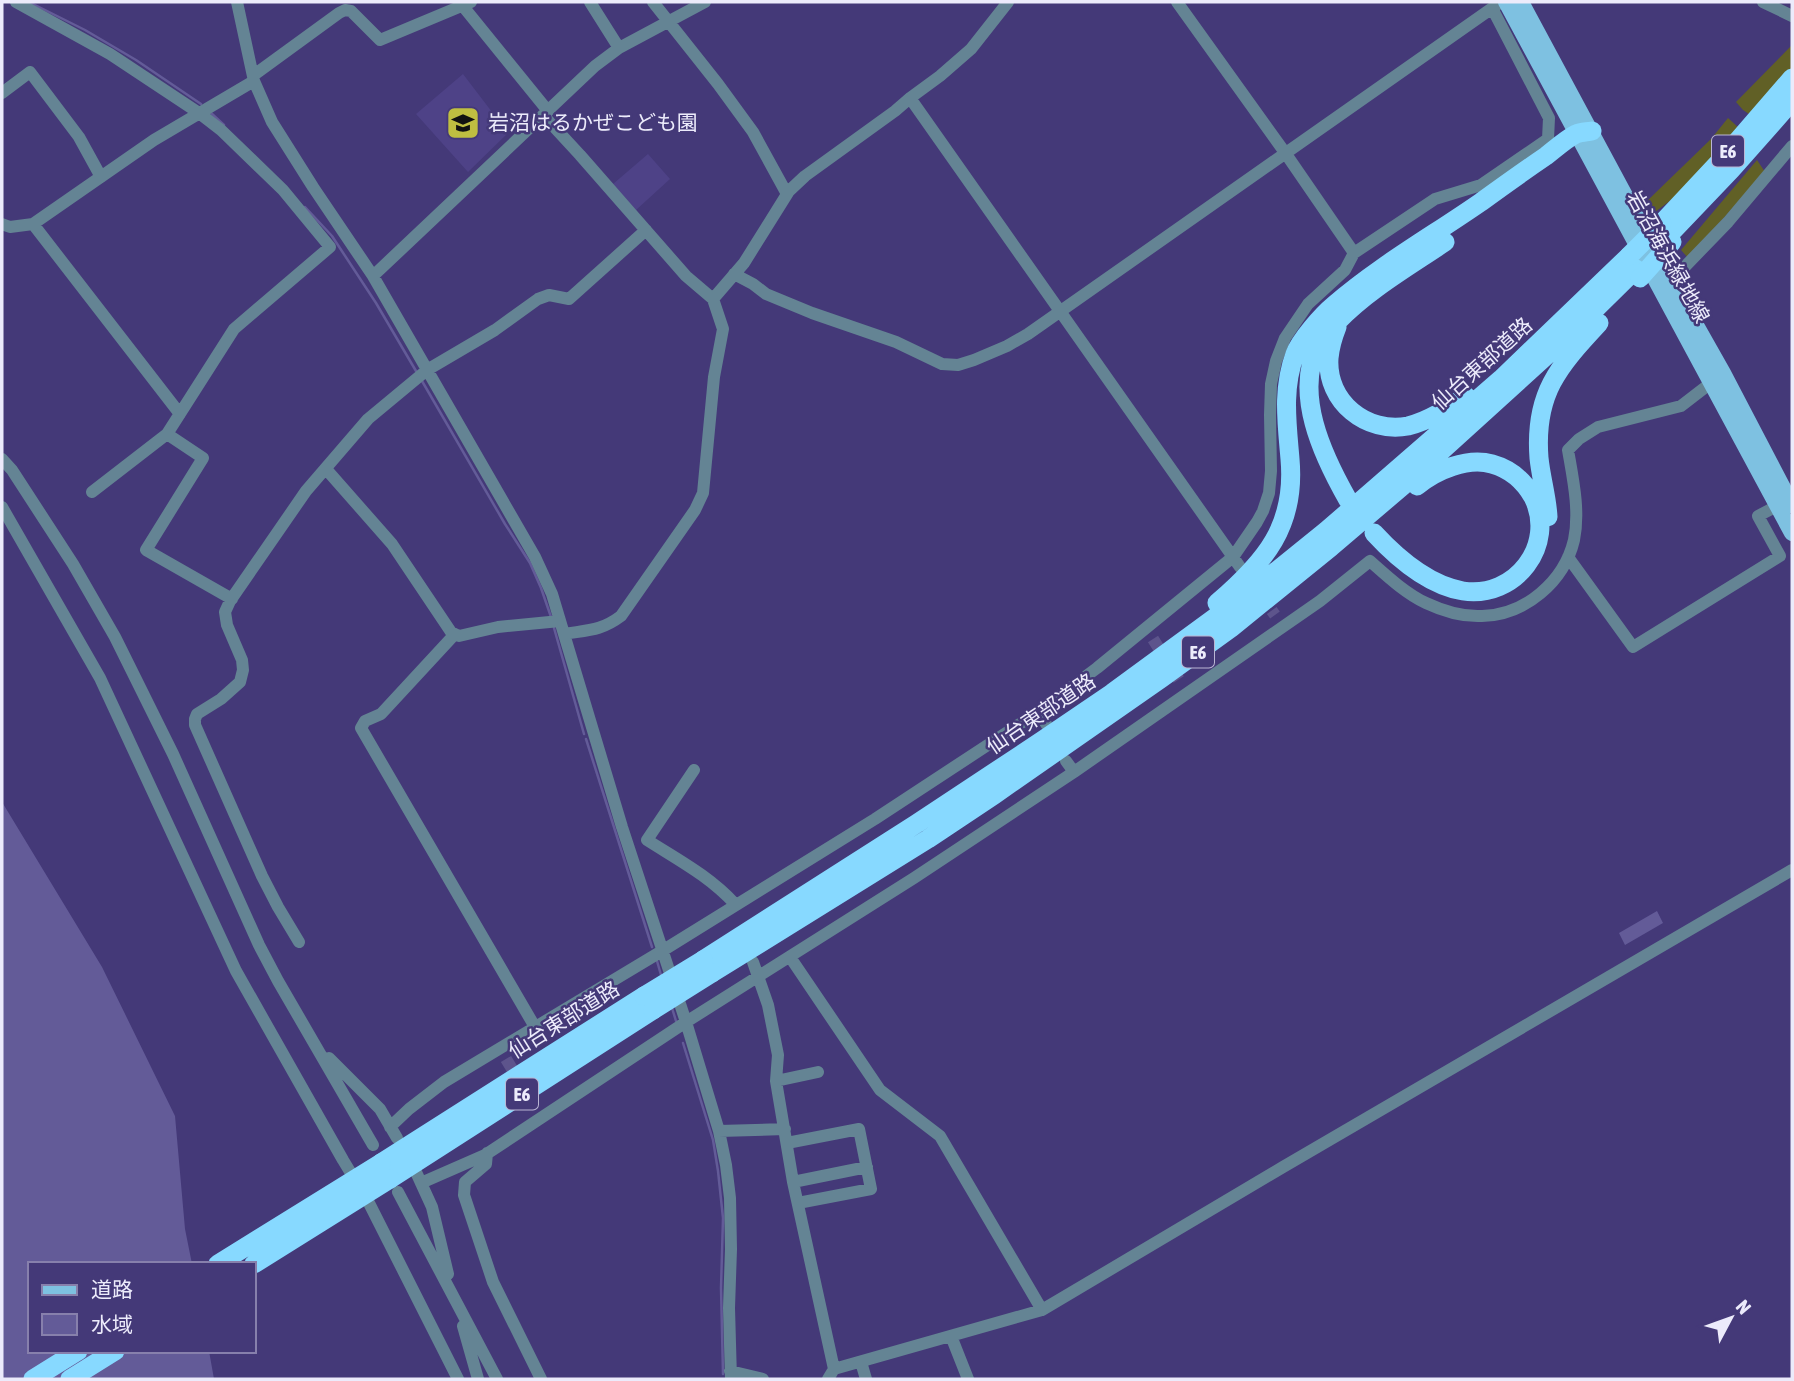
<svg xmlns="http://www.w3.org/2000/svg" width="1794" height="1381" font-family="'Asap Condensed','Noto Sans JP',sans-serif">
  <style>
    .built { fill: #4e4287 }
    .green { fill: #616026 }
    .water { fill: #635b98 }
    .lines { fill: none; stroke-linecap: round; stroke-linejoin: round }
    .stream { stroke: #635b98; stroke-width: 2.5 }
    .minor-tunnel { stroke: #5d548c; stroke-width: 12; stroke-dasharray: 12 6; stroke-linecap: butt }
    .minor { stroke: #648494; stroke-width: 12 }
    .major { stroke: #7ec1e1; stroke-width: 16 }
    .highway { stroke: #87d9ff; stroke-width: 19 }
    .highway-bridge { stroke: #87d9ff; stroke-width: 19 }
    .labels { text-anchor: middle; stroke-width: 5; stroke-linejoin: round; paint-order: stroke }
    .shield { fill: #443978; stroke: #bab6d4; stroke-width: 2 }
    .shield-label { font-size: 19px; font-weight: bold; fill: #ecebfb }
    .poi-label { font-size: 21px; fill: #ecebfb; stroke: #443978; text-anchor: start }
    .street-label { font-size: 21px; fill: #ecebfb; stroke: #443978 }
  </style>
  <rect width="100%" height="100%" fill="#443978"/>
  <path class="built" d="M 463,74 L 508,133 L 468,172 L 416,114 Z
    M 648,154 L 670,179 L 636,210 L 613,184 Z"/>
  <path class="green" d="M 1792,45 L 1792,68 L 1749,114 L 1743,110 L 1736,102 Z
    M 1728,118 L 1740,129 L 1683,191 L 1655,212 L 1648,200 L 1711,139 Z
    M 1757,160 L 1765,172 L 1688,258 L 1681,250 Z"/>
  <path class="water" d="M 2,802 L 102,967 L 175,1116 L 185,1229 L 192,1264 L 30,1264 L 30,1351 L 209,1351 L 214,1379 L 2,1379 Z
    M 1657,911 L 1663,923 L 1625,945 L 1619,933 Z"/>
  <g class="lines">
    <path class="stream" d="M 29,2 L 85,30 L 136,60 L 201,104
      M 211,113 L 224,125
      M 305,207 L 332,236 L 376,303 L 416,371
      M 422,381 L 505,524 L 530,563 L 541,588 L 551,617
      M 554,628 L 584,734
      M 586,739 L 652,947
      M 657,961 L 661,975
      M 672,1008 L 676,1021
      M 683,1043 L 713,1140 L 718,1171 L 723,1218 L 721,1288 L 723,1374"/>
    <path class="minor-tunnel" d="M 1261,596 L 1275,615
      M 1153,639 L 1181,683
      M 506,1059 L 534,1105"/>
    <path class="minor" d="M 16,2 L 110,54 L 199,113 L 221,130 L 283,190 L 330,247 L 234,329 L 167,434 L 92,492
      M 237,2 L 254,81 L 272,122 L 313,187 L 373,276 L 535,557 L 552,594 L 622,827 L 686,1022 L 719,1131 L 726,1165 L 730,1198 L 731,1249 L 729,1308 L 731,1379
      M 590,2 L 619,48
      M 653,2 L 718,84 L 753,132 L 787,194
      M 1177,2 L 1286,154 L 1354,253
      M 1763,2 L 1792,16
      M 462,5 L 548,111
      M 254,75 L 339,13 L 345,10 L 351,11 L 380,40 L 471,2
      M 2,93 L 30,72 L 79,137 L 101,177
      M 910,98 L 1240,567
      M 544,116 L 580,155 L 686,276 L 713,299 L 723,329 L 714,377 L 703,493 L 695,510 L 621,616 C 601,631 588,630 564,634
      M 2,224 L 10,227 L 33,224 L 154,140 L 254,81
      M 33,224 L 180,414
      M 734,274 L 753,284 L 766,294 L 812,313 L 896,342 L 942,364 L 958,365 L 974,360 L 1007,346 L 1028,334 L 1498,4
      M 373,276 L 595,66 L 619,48 L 705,2
      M 1671,281 L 1728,222 L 1792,146
      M 713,299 L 744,263 L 789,191 L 805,176 L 895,111 L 910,98 L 940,76 L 971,49 L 1008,2
      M 167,434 L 203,458 L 146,550 L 232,599
      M 2,459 L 12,470 L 73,564 L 115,637 L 173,754 L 259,945 L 278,981 L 373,1145
      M 326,469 L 392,544 L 451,632 L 459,636 L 498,627 L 560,621
      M 2,507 L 100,678 L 236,971 L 343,1160 L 369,1203 L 458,1379
      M 1568,557 L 1633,647 L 1780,556 L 1758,516 L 1777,506
      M 455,634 L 381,714 L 365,721 L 361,728 L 535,1027
      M 1038,712 L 1046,724
      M 1066,761 L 1074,772
      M 694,770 L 647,840 C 680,861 709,876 735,904
      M 299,942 L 278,907 L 262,876 L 195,725 L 195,719 L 197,714 L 221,699 L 240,682 L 243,670 L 242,660 L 227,625 L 225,612 L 230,601 L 306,491 L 368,419 L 427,370 L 495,330 L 538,299 L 549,295 L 569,299 L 646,230
      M 790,957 L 880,1090 L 940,1136 L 1042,1310
      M 753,962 L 768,1005 L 778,1055 L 776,1081 L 793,1182 L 834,1369 L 828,1379
      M 329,1058 L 380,1109 L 397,1138
      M 776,1081 L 818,1072
      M 390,1127 L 409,1109 L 444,1082 L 662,951 L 875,819 L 1038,712 L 1097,668 L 1233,557 L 1257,522 L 1263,511 L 1269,493 L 1271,471 L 1270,415 L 1271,384 L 1276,361 L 1285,338 L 1308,304 L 1345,270 L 1354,253 L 1435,199 L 1481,185 L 1548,139 L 1549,118 L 1492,8
      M 719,1131 L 785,1129
      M 787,1143 L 859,1129 L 871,1189 L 798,1203
      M 487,1153 L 486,1164 L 465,1182 L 464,1195 L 493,1282 L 541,1379
      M 416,1172 L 432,1207 L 448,1274
      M 793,1182 L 867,1167
      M 421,1183 L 485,1155 L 686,1022 L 914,878 L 1074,772 L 1320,601 L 1370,561 C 1387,576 1405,593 1426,603 C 1443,611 1463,617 1482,616 C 1525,615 1564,582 1574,540 C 1580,511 1573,479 1568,450 L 1579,439 L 1598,427 L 1681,406 L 1716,379
      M 398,1192 L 497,1379
      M 463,1326 L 478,1379
      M 951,1336 L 968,1379
      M 861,1362 L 866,1379
      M 834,1369 L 1042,1310 L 1283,1167 L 1792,870
      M 730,1371 L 763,1379"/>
    <path class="major" d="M 1506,2 L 1792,533
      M 1521,2 L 1671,281 L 1723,373 L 1792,505"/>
    <path class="highway" d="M 1662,223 L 1721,160 L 1792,78
      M 1668,236 L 1731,170 L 1792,101
      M 1337,327 C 1333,337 1330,348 1329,358 C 1326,402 1367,434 1408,426 C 1429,421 1448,408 1466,396
      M 1348,500 C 1323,456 1292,392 1320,342 C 1324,335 1331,328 1337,322 C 1368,290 1408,267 1445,242
      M 1548,517 C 1547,497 1541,478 1539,458 C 1534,394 1558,367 1599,323
      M 1374,533 C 1397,558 1428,585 1463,591 C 1515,599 1557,545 1533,497 C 1524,481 1510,469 1492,464 C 1468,457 1436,470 1417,486
      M 1217,603 C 1265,562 1296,526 1290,459 C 1287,423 1282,389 1295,354 C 1300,340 1322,315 1334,305 C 1379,266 1432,236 1481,202 C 1503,186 1524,171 1546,156 C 1555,149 1566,139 1576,134 C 1581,132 1587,132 1592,131
      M 703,960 L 916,824 L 1043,740 L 1112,693 L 1254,589 L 1326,531 L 1501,379 L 1629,256
      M 712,973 L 928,839 L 994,795 L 1162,678 L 1231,628 L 1331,547 L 1405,484 L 1568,336 L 1636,269
      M 381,1163 L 644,996
      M 390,1179 L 653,1010
      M 33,1379 L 78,1351
      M 70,1379 L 115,1351"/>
    <path class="highway-bridge" d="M 1629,256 L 1662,223
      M 1640,278 L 1672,242
      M 644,996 L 703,960
      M 653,1010 L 712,973
      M 218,1264 L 381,1163
      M 254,1264 L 390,1179"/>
  </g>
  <defs>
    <symbol id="school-square" viewBox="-11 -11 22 22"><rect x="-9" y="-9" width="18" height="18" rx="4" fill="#bfbe41" stroke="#443978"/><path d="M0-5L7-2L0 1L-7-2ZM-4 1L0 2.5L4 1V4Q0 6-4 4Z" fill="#111"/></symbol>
  </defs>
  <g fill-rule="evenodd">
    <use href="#school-square" x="444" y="104" width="38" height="38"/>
  </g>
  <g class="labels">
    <g class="shield">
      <rect x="1712" y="135.5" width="32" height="31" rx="5"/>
      <rect x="1182" y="636.5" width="32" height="31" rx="5"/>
      <rect x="506" y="1078.5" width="32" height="31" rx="5"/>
    </g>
    <g class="shield-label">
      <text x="1728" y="158">E6</text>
      <text x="1198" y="659">E6</text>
      <text x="522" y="1101">E6</text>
    </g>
    <g class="poi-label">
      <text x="488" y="130">岩沼はるかぜこども園</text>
    </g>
    <g class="street-label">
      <text transform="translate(1668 257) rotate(61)" y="7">岩沼海浜緑地線</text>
      <text transform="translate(1482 364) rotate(-42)" y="7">仙台東部道路</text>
      <text transform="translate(1041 714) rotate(-34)" y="7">仙台東部道路</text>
      <text transform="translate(564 1020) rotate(-32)" y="7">仙台東部道路</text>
    </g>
  </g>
  <rect width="1794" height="1381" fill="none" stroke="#ecebfb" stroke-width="7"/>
  <rect x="28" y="1262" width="228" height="91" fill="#443978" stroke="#8780ac" stroke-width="2"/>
  <rect x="42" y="1285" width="35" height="10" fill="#7ec1e1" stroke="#8780ac" stroke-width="2"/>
  <text x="91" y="1297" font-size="21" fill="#ecebfb">道路</text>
  <rect x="42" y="1314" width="35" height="21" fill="#635b98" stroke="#8780ac" stroke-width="2"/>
  <text x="91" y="1332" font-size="21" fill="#ecebfb">水域</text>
  <g transform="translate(1731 1318) rotate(49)" stroke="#443978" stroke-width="5" paint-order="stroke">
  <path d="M0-5L12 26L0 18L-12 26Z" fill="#ecebfb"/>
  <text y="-10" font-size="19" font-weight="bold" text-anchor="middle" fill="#ecebfb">N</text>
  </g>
</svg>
